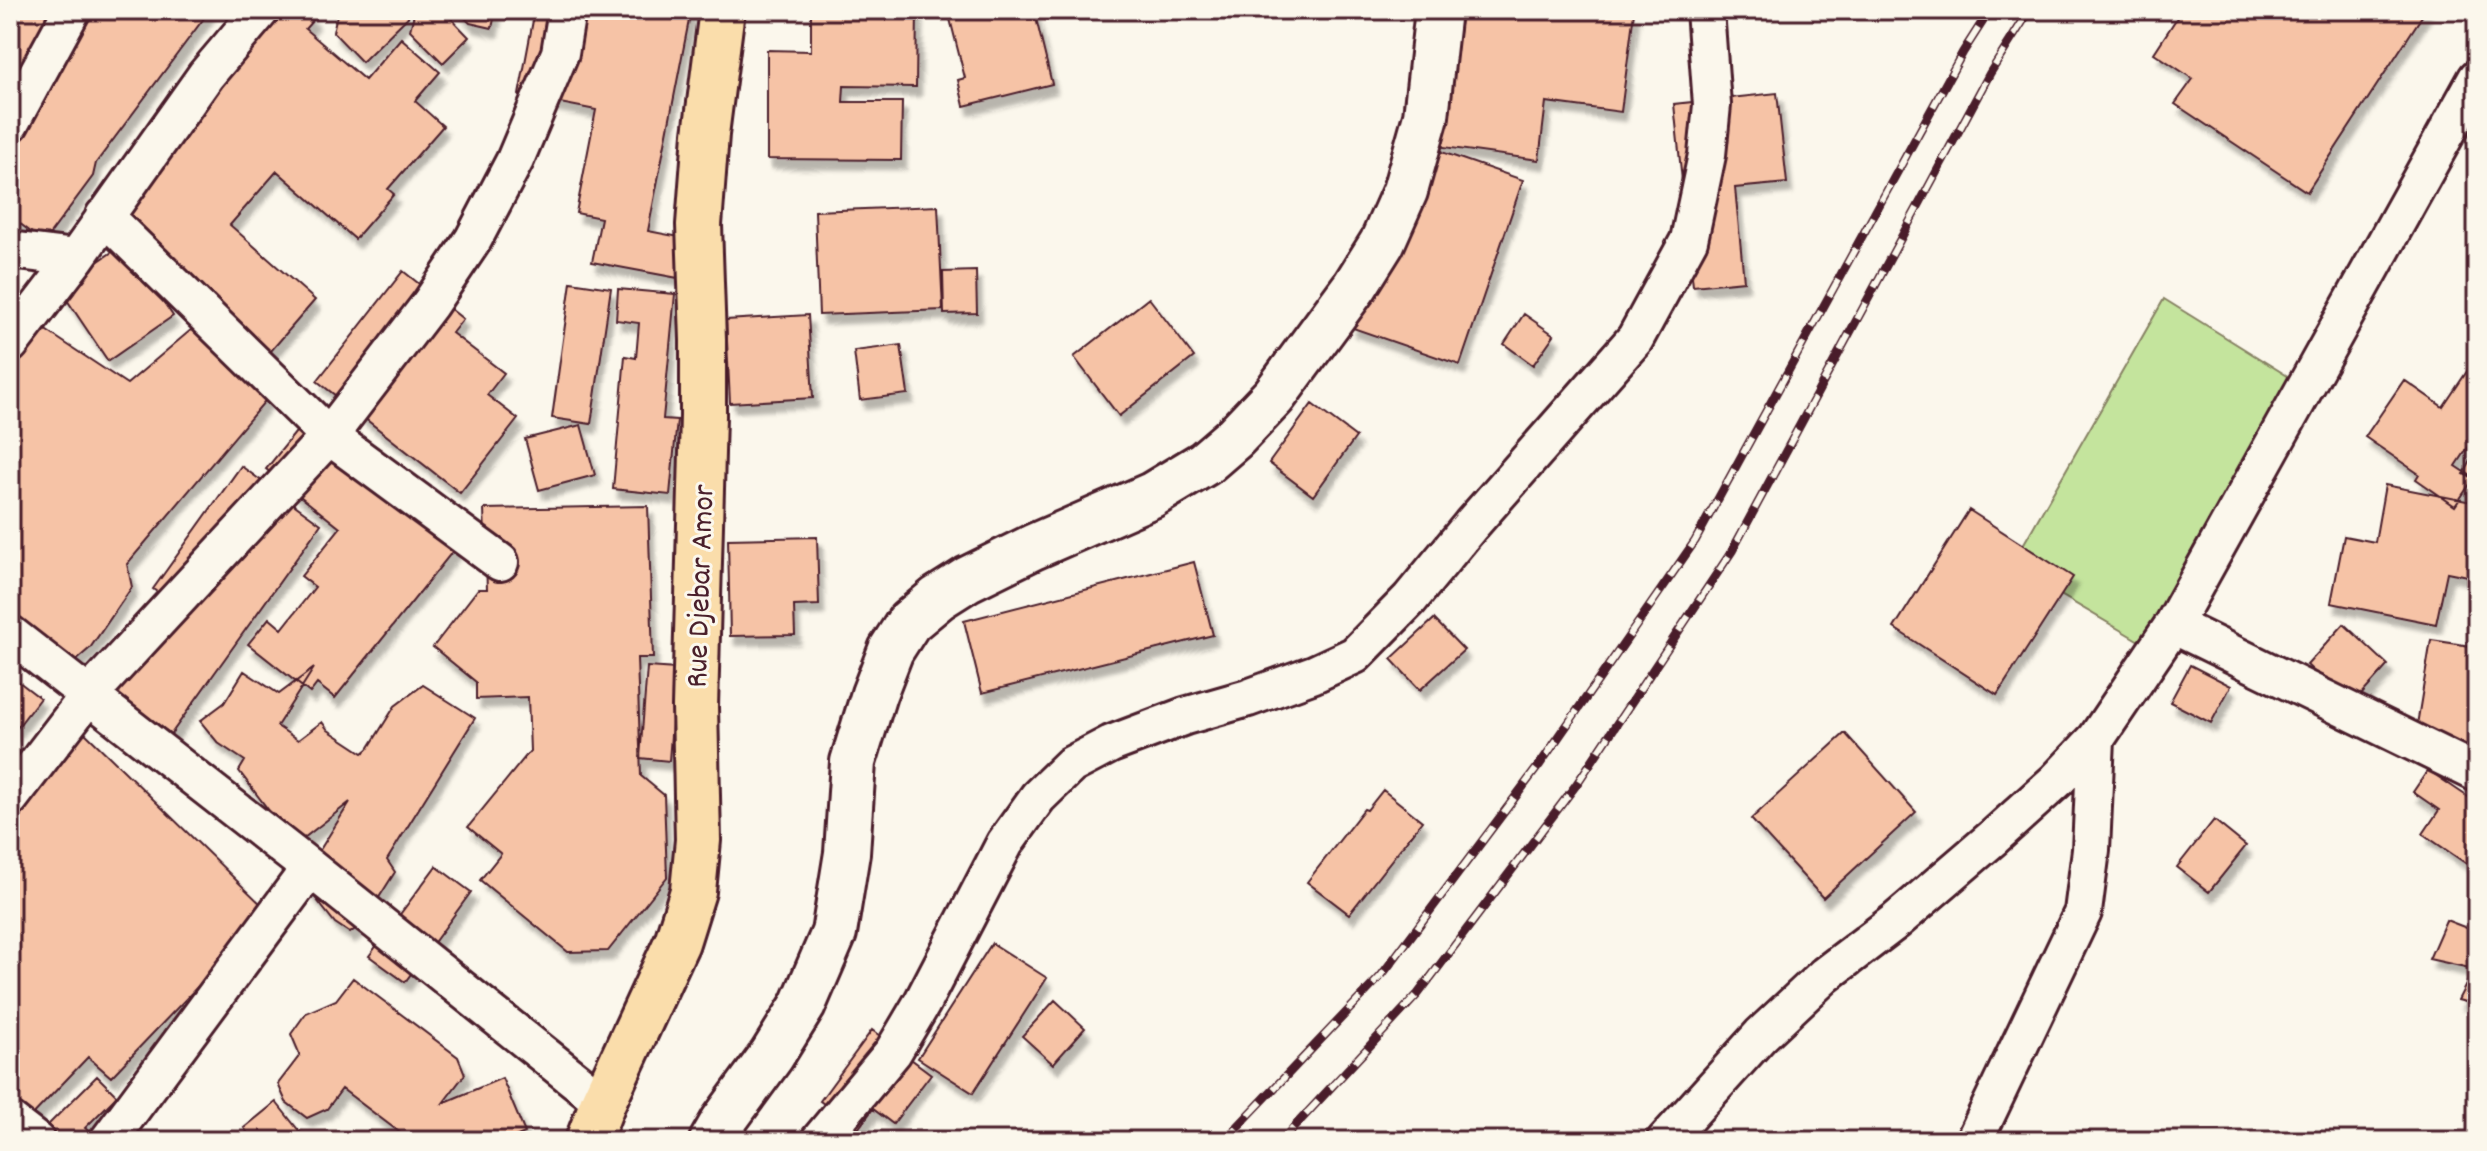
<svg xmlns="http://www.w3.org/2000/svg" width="2487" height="1151" font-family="Dekko,sans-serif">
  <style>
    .green { fill: #c4e49d; stroke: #878264; stroke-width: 2 }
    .building { fill: #f6c3a6; stroke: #4a1f2b; stroke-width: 2; filter: url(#shadow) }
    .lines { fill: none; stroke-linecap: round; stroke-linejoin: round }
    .minor-casing { stroke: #4a1f2b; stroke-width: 42 }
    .tertiary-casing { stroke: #4a1f2b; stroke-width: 50 }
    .primary-casing { stroke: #4a1f2b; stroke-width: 50 }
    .minor { stroke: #fbf7ec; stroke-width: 36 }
    .tertiary { stroke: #fbf7ec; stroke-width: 44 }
    .primary { stroke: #faddab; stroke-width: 44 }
    .rail-casing { stroke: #4a1f2b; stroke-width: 9 }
    .rail { stroke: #fbf7ec; stroke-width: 6; stroke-dasharray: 18; stroke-linecap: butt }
    .labels { text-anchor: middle; stroke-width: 6; stroke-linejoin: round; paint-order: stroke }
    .street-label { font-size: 32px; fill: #4a1f2b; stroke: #fbf7ec }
  </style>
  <defs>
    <filter id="shadow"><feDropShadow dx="5" dy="9" stdDeviation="2" flood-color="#0004"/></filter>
  </defs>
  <rect width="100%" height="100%" fill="#fbf7ec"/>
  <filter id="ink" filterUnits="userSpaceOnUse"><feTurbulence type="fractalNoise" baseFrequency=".0125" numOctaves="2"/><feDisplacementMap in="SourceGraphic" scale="16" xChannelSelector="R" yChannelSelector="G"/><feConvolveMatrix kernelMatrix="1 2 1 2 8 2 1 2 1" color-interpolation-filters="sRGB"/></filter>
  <g filter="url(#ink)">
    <path class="green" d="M 2164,299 L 2302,385 L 2151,648 L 2011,566 Z"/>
    <path class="building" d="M 16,10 L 210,10 L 96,163 L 93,176 L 44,242 L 10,216 L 10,29 Z
      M 283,10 L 304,10 L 314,19 L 305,29 L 365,80 L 401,38 L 440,72 L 415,101 L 443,126 L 388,189 L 394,194 L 355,239 L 277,171 L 230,225 L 315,300 L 264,359 L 103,218 Z
      M 338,10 L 415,10 L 362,62 L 333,32 Z
      M 415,10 L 443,10 L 469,37 L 443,63 L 410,30 Z
      M 457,10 L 496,10 L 492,28 L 470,23 Z
      M 542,10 L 691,10 L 648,231 L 685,238 L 678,278 L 592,262 L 601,218 L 576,213 L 596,110 L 519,95 L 534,15 L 541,16 Z
      M 811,10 L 917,10 L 916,87 L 844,86 L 843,102 L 902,102 L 901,160 L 767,159 L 767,50 L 811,51 Z
      M 967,10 L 1034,10 L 1052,84 L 964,106 L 958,80 L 965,78 L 949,15 Z
      M 1462,10 L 1634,12 L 1621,112 L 1546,102 L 1539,160 L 1429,145 L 1437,81 L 1453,82 Z
      M 2182,10 L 2426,10 L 2307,192 L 2175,104 L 2193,79 L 2154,53 Z
      M 1777,93 L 1787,183 L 1735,188 L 1744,281 L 1693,286 L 1674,104 Z
      M 1433,149 L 1523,180 L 1460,365 L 1350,327 Z
      M 938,206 L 943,310 L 819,315 L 815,211 Z
      M 124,244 L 173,316 L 108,361 L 59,288 Z
      M 403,271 L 463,319 L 452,333 L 504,373 L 487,395 L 518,419 L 460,493 L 317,381 Z
      M 976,271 L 977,313 L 944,314 L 943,272 Z
      M 571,282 L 611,288 L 591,424 L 552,418 Z
      M 618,289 L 675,294 L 663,419 L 677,420 L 670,495 L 613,489 L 625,356 L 636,358 L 639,323 L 616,320 Z
      M 1149,298 L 1194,357 L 1119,416 L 1074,357 Z
      M 1524,314 L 1554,335 L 1533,365 L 1504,344 Z
      M 808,315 L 813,398 L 730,403 L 726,320 Z
      M 199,323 L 270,395 L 127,564 L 132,587 L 90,648 L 66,669 L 10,619 L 10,371 L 44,329 L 127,384 Z
      M 901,345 L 908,394 L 860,400 L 854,351 Z
      M 2476,358 L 2477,434 L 2456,466 L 2474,478 L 2455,506 L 2416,479 L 2419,474 L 2365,437 L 2404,380 L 2443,407 Z
      M 1312,404 L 1356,437 L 1313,496 L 1269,463 Z
      M 312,412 L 465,536 L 335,698 L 317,684 L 310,693 L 248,644 L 269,618 L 282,629 L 315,587 L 301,576 L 340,528 L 266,469 Z
      M 581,425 L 595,475 L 539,490 L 525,439 Z
      M 2477,449 L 2477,481 L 2464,474 Z
      M 241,466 L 321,524 L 171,734 L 105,687 L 168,600 L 153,589 Z
      M 2385,485 L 2477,503 L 2477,578 L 2447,572 L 2436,624 L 2331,603 L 2344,536 L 2375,542 Z
      M 648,506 L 653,658 L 637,658 L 641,776 L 664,795 L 667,877 L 608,951 L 568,952 L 480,880 L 501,854 L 468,827 L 530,751 L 528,697 L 476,699 L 476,682 L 433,647 L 478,589 L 487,589 L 484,509 Z
      M 1969,510 L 2073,577 L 1997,695 L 1894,628 Z
      M 817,537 L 819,605 L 794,606 L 795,635 L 730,636 L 728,539 Z
      M 1194,562 L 1213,635 L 982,693 L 964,621 Z
      M 1434,619 L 1464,650 L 1420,690 L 1391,659 Z
      M 2475,619 L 2477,619 L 2477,748 L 2415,737 L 2431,640 L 2471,646 Z
      M 2344,624 L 2388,665 L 2351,706 L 2307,665 Z
      M 2190,665 L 2231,686 L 2211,723 L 2170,702 Z
      M 647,667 L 676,669 L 669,761 L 640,758 Z
      M 314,668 L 277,726 L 298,740 L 322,722 L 328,730 L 363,753 L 368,749 L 395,706 L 423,685 L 475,718 L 387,860 L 395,872 L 363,923 L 350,933 L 335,923 L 301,880 L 350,802 L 295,845 L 239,771 L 245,761 L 218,743 L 200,721 L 224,703 L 244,671 L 279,694 Z
      M 10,675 L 40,698 L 10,737 Z
      M 82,730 L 269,912 L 111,1077 L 88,1057 L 27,1121 L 10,1104 L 10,805 Z
      M 1845,733 L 1916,812 L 1823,898 L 1751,819 Z
      M 2428,770 L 2477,803 L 2477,871 L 2423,834 L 2439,810 L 2413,792 Z
      M 1383,790 L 1422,821 L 1349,914 L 1307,882 L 1364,809 L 1367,810 Z
      M 2214,820 L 2246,846 L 2209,892 L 2177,867 Z
      M 436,866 L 471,892 L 405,982 L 369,956 Z
      M 2446,920 L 2477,932 L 2477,1005 L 2458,1000 L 2474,969 L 2429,959 Z
      M 992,943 L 1047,978 L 973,1093 L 918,1058 Z
      M 353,978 L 458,1057 L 465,1074 L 443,1103 L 502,1078 L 525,1133 L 505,1141 L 411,1141 L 342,1089 L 327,1109 L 307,1118 L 286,1102 L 278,1084 L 300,1055 L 291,1034 L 306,1013 L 336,1000 Z
      M 1055,1000 L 1085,1028 L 1053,1064 L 1022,1036 Z
      M 872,1030 L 931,1074 L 893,1124 L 873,1109 L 858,1129 L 820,1101 Z
      M 97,1076 L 117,1096 L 85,1128 L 96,1138 L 92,1141 L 56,1141 L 44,1129 Z
      M 276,1102 L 307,1141 L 254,1141 L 244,1128 Z"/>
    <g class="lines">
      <defs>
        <path id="minor" d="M 10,124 L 72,10
          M 104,216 L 329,436 L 500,562
          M 10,250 L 76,258
          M 10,344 L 76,258 L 206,75 L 261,10
          M 2173,625 L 2477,773
          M 10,634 L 310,868 L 603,1102
          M 10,798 L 89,695 L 329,436 L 430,304 L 473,240 L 515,160 L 560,53 L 567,10
          M 10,1121 L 36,1141
          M 108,1141 L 310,868
          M 819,1141 L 893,1052 L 922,1003 L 1005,843 L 1038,797 L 1071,765 L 1111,744 L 1185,716 L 1248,698 L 1314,674 L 1355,655 L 1410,599 L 1471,525 L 1635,339 L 1689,240 L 1707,155 L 1712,105 L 1705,10
          M 1665,1141 L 1761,1035 L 1825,975 L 1896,921 L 1994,837 L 2057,780 L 2096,739 L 2173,625 L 2477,78
          M 1974,1141 L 2083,912 L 2091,850 L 2096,739"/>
        <path id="tertiary" d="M 712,1141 L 723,1122 L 772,1055 L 803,1005 L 834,933 L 847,853 L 853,762 L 874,694 L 891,650 L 909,622 L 938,598 L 968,579 L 1033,547 L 1152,495 L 1205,463 L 1234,438 L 1274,396 L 1355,286 L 1382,243 L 1405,191 L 1426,116 L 1438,10"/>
        <path id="primary" d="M 588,1141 L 603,1102 L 677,942 L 693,891 L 698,840 L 695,707 L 703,416 L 703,340 L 699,225 L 706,134 L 722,10"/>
      </defs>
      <use href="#minor" class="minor-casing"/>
      <use href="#tertiary" class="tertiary-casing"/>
      <use href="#primary" class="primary-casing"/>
      <use href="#minor" class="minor"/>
      <use href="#tertiary" class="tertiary"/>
      <use href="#primary" class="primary"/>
      <defs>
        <path id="rail" d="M 1224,1141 L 1381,976 L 1540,764 L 1695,541 L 1963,52 L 1990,10
          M 1281,1141 L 1418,994 L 1576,785 L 1732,551 L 1990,73 L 2030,10"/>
      </defs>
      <use href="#rail" class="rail-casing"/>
      <use href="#rail" class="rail"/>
    </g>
  </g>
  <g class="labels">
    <g class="street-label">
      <text transform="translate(698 586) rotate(-88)" y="11">Rue Djebar Amor</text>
    </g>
  </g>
  <rect width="2487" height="1151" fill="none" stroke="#fbf7ec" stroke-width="40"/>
  <rect x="20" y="20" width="2447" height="1111" fill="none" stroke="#4a1f2b" stroke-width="3" filter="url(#ink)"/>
</svg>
